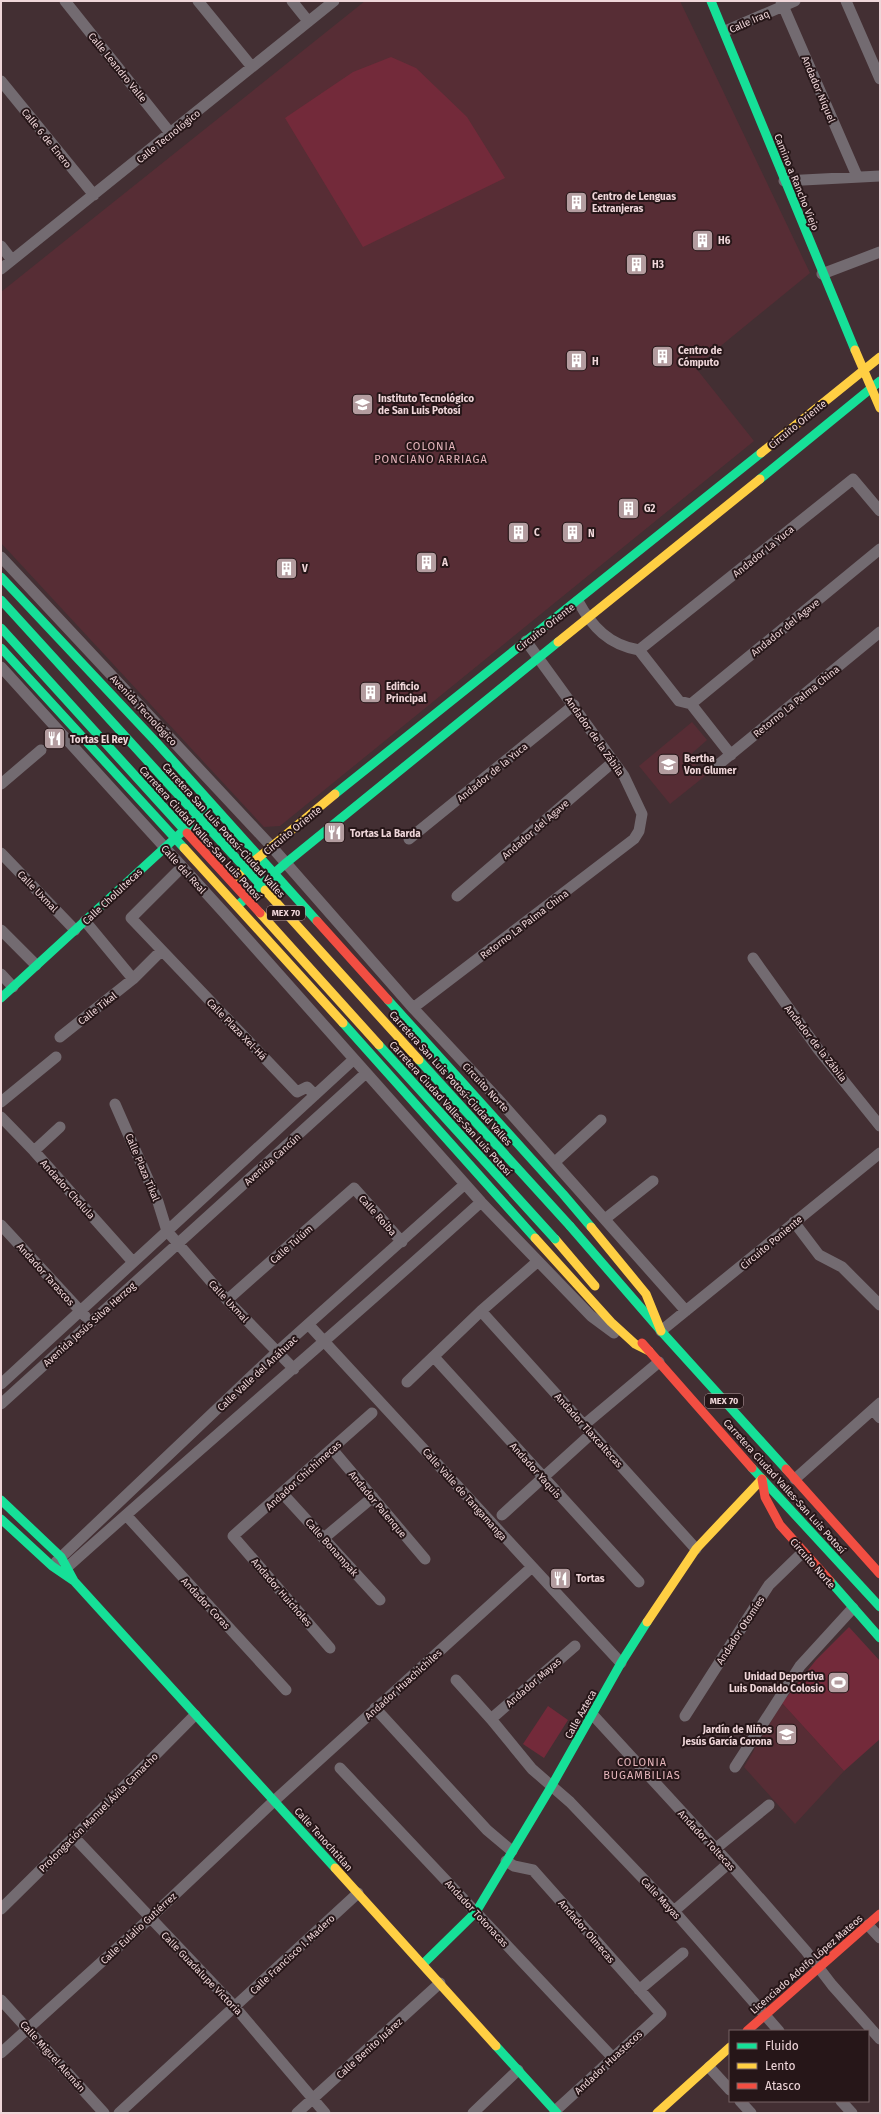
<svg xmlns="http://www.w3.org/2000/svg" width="881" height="2114" font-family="'Fira Sans',sans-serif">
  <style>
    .built { fill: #572d35 }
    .green { fill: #732a3a }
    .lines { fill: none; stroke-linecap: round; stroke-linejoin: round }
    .street { stroke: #736b71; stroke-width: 11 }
    .fast { stroke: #16e098; stroke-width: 9 }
    .slow { stroke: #ffcf43; stroke-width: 9 }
    .jam { stroke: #f24e42; stroke-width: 9 }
    .fast-bridge { stroke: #16e098; stroke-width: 9 }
    .slow-bridge { stroke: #ffcf43; stroke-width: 9 }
    .jam-bridge { stroke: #f24e42; stroke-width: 9 }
    .labels { text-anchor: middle; stroke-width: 4; stroke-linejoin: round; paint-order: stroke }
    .shield { fill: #261618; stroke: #b39c9f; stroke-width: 1 }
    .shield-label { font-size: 9px; font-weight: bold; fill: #efd6d9 }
    .street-label { font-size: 10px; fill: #efd6d9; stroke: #261618 }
    .poi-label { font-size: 10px; font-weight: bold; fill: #efd6d9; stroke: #261618; text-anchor: start }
    .neighbourhood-label { font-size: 11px; letter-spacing: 1px; fill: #e5b5bb; stroke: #261618 }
  </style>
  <rect width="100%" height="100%" fill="#432f33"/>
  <path class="built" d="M 365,1 L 680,1 L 810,273 L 695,367 L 754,441 L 280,826 L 264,827 L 1,543 L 1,292 Z
    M 692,722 L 707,740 L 689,756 L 705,776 L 670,804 L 639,766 Z
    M 782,1703 L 844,1771 L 795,1824 L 744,1767 Z"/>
  <path class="green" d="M 391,57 L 416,68 L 467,117 L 505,178 L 363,247 L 285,118 L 353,72 Z
    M 849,1627 L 880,1661 L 880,1739 L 844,1771 L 782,1703 L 816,1660 Z
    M 548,1706 L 568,1720 L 544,1758 L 523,1744 Z"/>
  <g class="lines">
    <path class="street" d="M 65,1 L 171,134
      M 198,1 L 252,67
      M 292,1 L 308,21
      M 781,1 L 857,176
      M 846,1 L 880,79
      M 725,31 L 795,1
      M 1,81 L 94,195
      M 784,181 L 880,176
      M 1,246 L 12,260
      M 1,269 L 334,1
      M 822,274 L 880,252
      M 1,557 L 271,846 L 413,1008 L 497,1098 L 686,1311
      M 578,601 C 592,627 609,645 639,650 L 679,701 L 691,704 L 731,755
      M 639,650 L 853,479 L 880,511
      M 1,667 L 227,916 L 481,1202 L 591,1316 L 614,1333
      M 691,704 L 880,549
      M 713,769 L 880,632
      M 1,784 L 41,750
      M 409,839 L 574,705
      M 1,853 L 75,930
      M 182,867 L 131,918 L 297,1092 L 307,1087 L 315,1095
      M 457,896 L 613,762
      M 85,921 L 133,979
      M 1,930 L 36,965
      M 753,958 L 818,1049 L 880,1126
      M 1,974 L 13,987
      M 413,1008 L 634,839 L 639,831 L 642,814 L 624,776 L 526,641
      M 60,1037 L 133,979 L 161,951
      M 1,1102 L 56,1057
      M 115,1104 L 158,1202 L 167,1231 L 227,1300 L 294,1369
      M 1,1117 L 34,1151 L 133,1262
      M 34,1151 L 60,1127
      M 555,1162 L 601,1120
      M 605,1219 L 653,1181
      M 794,1222 L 819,1255 L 842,1267 L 880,1305
      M 1,1225 L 85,1316
      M 227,1300 L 354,1188 L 402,1242
      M 481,1311 L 696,1549
      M 309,1325 L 621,1663
      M 661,1331 L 880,1153
      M 434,1357 L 639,1582
      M 407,1382 L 481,1311 L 537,1262
      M 1,1384 L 353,1060
      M 1,1404 L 366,1073
      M 873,1410 L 880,1418
      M 584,1425 L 659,1362
      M 332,1449 L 425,1559
      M 795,1479 L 880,1403
      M 283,1494 L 380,1600
      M 126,1515 L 286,1690
      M 502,1515 L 591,1434
      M 324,1538 L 373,1497
      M 56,1562 L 277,1352 L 465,1184
      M 63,1571 C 201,1447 343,1327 481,1202
      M 330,1648 L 233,1536 L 372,1413
      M 456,1680 L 491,1719 L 532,1769 L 570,1802 L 674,1911 L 779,2031
      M 375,1708 L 487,1830 L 512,1851
      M 592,1714 L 729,1863 L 806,1951 L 832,1985 L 880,2039
      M 685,1716 L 769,1585 L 803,1552
      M 491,1719 L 575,1646
      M 735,1767 L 800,1666 L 853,1608
      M 340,1768 L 613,2058
      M 74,1837 L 235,2007 L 325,2113
      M 715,1849 L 769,1805
      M 506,1861 L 514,1866 L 533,1870 L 661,2014 L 555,2111
      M 1,1909 L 74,1837 L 195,1715
      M 674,1911 L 729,1863
      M 868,1925 L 880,1938
      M 639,1990 L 683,1953
      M 1,2000 L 104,2113
      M 1,2053 L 149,1919 L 274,1801 L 532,1567
      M 709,2067 L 730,2090
      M 740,2101 L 751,2113
      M 841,2101 L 852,2113
      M 119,2113 L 358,1893
      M 297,2113 L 440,1983
      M 473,2113 L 518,2070"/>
    <path class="fast" d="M 711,1 L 855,350
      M 760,479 L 880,381
      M 1,577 L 157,743 L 317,921
      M 1,648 L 184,848
      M 335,794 L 761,453
      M 237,906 L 286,863 L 558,642
      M 1,998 L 208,808
      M 388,1000 L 563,1194 L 591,1227
      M 343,1023 L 535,1238
      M 570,1226 L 661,1331 L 786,1469
      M 752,1468 L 880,1607
      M 1,1500 L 61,1557 L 74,1581
      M 1,1519 L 52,1566 L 74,1581 L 335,1868
      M 830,1581 L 880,1638
      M 423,1964 L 476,1912 L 551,1787 L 621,1663 L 647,1622
      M 496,2046 L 557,2113"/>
    <path class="slow" d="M 855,350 L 880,408
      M 761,453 L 880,357
      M 558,642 L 760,479
      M 184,848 L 343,1023
      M 235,877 L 335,794
      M 591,1227 L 646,1294 L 661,1331
      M 535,1238 L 611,1322 L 635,1344 L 649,1351
      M 555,1239 L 595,1286
      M 647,1622 L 696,1549 L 762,1479
      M 335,1868 L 496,2046
      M 657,2113 L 730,2047"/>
    <path class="jam" d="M 317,921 L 388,1000
      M 642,1343 L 752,1468
      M 786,1469 L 880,1574
      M 762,1479 L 765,1497 L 780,1525 L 830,1581
      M 747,2031 L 880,1914"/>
    <path class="fast-bridge" d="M 1,600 L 265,890
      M 1,628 L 187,833
      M 379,1045 L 555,1239
      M 419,1060 L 570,1226"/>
    <path class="slow-bridge" d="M 265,890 L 419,1060
      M 260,913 L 379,1045"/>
    <path class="jam-bridge" d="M 187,833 L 260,913"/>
  </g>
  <defs>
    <symbol id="building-square" viewBox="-11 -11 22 22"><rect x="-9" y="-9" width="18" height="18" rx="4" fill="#b39c9f" stroke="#261618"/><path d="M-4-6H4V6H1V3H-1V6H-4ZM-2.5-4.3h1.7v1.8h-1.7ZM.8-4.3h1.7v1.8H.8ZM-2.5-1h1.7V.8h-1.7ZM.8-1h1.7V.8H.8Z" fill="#fff"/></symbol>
    <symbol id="university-square" viewBox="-11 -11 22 22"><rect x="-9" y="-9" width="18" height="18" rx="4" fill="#b39c9f" stroke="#261618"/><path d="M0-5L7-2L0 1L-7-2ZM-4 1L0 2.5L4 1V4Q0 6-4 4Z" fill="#fff"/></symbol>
    <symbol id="restaurant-square" viewBox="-11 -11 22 22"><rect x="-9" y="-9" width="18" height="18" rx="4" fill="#b39c9f" stroke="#261618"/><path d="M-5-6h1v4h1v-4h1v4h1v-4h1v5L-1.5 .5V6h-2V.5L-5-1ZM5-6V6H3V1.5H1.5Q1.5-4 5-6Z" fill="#fff"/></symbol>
    <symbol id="school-square" viewBox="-11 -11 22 22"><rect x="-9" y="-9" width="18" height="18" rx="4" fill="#b39c9f" stroke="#261618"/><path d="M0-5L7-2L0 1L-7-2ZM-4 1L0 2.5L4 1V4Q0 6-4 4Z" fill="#fff"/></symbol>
    <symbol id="stadium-square" viewBox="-11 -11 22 22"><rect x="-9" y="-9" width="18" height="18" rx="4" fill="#b39c9f" stroke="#261618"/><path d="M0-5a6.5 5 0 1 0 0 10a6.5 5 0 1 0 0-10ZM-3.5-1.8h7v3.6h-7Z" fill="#fff"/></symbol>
  </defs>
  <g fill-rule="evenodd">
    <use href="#building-square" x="564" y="190" width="25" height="25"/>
    <use href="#building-square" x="690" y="228" width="25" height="25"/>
    <use href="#building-square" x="624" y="252" width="25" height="25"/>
    <use href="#building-square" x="650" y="344" width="25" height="25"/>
    <use href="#building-square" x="564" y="348" width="25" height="25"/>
    <use href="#university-square" x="350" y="392" width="25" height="25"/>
    <use href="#building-square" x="616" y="496" width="25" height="25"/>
    <use href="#building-square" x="506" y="520" width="25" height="25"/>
    <use href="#building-square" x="560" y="520" width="25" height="25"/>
    <use href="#building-square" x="414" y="550" width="25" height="25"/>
    <use href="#building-square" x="274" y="556" width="25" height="25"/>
    <use href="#building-square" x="358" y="680" width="25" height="25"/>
    <use href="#restaurant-square" x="42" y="726" width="25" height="25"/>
    <use href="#school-square" x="656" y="752" width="25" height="25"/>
    <use href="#restaurant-square" x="322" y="820" width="25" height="25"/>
    <use href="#restaurant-square" x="548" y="1566" width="25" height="25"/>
    <use href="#stadium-square" x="826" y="1670" width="25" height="25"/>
    <use href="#school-square" x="774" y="1722" width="25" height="25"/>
  </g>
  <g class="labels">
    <g class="shield">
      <rect x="267" y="906" width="38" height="14" rx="3"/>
      <rect x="705" y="1394" width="38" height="14" rx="3"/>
    </g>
    <g class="shield-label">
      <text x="286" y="916">MEX 70</text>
      <text x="724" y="1404">MEX 70</text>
    </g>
    <g class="street-label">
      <text transform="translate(749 21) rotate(-24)" y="4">Calle Iraq</text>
      <text transform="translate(118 67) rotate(51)" y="4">Calle Leandro Valle</text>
      <text transform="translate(819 89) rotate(67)" y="4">Andador Níquel</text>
      <text transform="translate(168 136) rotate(-39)" y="4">Calle Tecnológico</text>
      <text transform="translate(47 138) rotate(51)" y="4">Calle 6 de Enero</text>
      <text transform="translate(797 182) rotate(68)" y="4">Camino a Rancho Viejo</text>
      <text transform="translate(797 424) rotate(-39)" y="4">Circuito Oriente</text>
      <text transform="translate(763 551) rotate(-39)" y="4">Andador La Yuca</text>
      <text transform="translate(545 627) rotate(-38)" y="4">Circuito Oriente</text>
      <text transform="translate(785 627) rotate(-39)" y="4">Andador del Agave</text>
      <text transform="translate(796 701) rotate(-39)" y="4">Retorno La Palma China</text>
      <text transform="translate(144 710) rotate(47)" y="4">Avenida Tecnológico</text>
      <text transform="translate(595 736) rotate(55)" y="4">Andador de la Zábila</text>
      <text transform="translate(492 772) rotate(-39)" y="4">Andador de la Yuca</text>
      <text transform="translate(535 829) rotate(-41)" y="4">Andador del Agave</text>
      <text transform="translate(224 830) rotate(48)" y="4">Carretera San Luis Potosí-Ciudad Valles</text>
      <text transform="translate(292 830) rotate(-39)" y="4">Circuito Oriente</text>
      <text transform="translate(201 833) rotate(48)" y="4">Carretera Ciudad Valles-San Luis Potosí</text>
      <text transform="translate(184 869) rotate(48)" y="4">Calle del Real</text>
      <text transform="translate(38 891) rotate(46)" y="4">Calle Uxmal</text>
      <text transform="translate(112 896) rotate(-43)" y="4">Calle Cholultecas</text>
      <text transform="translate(524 924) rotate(-37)" y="4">Retorno La Palma China</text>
      <text transform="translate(97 1008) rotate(-38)" y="4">Calle Tikal</text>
      <text transform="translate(237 1029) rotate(46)" y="4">Calle Plaza Xel-Há</text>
      <text transform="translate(816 1043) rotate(52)" y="4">Andador de la Zábila</text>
      <text transform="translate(451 1078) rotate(48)" y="4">Carretera San Luis Potosí-Ciudad Valles</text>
      <text transform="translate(486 1087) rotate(47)" y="4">Circuito Norte</text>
      <text transform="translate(451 1108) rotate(48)" y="4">Carretera Ciudad Valles-San Luis Potosí</text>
      <text transform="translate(272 1159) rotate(-42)" y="4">Avenida Cancún</text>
      <text transform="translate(143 1167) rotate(67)" y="4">Calle Plaza Tikal</text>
      <text transform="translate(68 1189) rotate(48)" y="4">Andador Cholula</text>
      <text transform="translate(378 1215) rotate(48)" y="4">Calle Roiba</text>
      <text transform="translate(771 1242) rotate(-40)" y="4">Circuito Poniente</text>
      <text transform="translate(291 1244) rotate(-41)" y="4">Calle Tulúm</text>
      <text transform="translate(46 1274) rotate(48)" y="4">Andador Tarascos</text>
      <text transform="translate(229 1301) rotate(47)" y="4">Calle Uxmal</text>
      <text transform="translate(89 1324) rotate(-42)" y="4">Avenida Jesús Silva Herzog</text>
      <text transform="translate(257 1373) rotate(-43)" y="4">Calle Valle del Anáhuac</text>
      <text transform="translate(589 1430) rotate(48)" y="4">Andador Tlaxcaltecas</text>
      <text transform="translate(536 1470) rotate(48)" y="4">Andador Yaquis</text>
      <text transform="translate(303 1475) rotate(-42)" y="4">Andador Chichimecas</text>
      <text transform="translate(785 1486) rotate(48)" y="4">Carretera Ciudad Valles-San Luis Potosí</text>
      <text transform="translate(465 1494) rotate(48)" y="4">Calle Valle de Tangamanga</text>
      <text transform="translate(378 1504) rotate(50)" y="4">Andador Palenque</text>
      <text transform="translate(332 1547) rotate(48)" y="4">Calle Bonampak</text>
      <text transform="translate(813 1563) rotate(49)" y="4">Circuito Norte</text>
      <text transform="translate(282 1592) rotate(49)" y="4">Andador Huicholes</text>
      <text transform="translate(206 1603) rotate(47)" y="4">Andador Coras</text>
      <text transform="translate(740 1630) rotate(-57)" y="4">Andador Otomíes</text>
      <text transform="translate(533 1682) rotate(-41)" y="4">Andador Mayas</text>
      <text transform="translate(403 1684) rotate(-42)" y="4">Andador Huachichiles</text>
      <text transform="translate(580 1714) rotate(-61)" y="4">Calle Azteca</text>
      <text transform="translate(98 1812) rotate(-45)" y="4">Prolongación Manuel Ávila Camacho</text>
      <text transform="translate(324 1839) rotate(48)" y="4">Calle Tenochtitlan</text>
      <text transform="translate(707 1840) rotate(47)" y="4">Andador Toltecas</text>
      <text transform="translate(661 1898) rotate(47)" y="4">Calle Mayas</text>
      <text transform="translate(477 1913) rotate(47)" y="4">Andador Totonacas</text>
      <text transform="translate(138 1928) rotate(-43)" y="4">Calle Eulalio Gutiérrez</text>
      <text transform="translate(587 1931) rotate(49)" y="4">Andador Olmecas</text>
      <text transform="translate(292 1954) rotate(-43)" y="4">Calle Francisco I. Madero</text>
      <text transform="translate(806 1964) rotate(-41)" y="4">Licenciado Adolfo López Mateos</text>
      <text transform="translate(202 1973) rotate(46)" y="4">Calle Guadalupe Victoria</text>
      <text transform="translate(369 2048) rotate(-42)" y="4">Calle Benito Juárez</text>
      <text transform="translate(53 2056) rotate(48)" y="4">Calle Miguel Alemán</text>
      <text transform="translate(608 2062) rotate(-43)" y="4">Andador Huastecos</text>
    </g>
    <g class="poi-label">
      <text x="592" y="200">Centro de Lenguas<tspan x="592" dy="12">Extranjeras</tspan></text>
      <text x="718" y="244">H6</text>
      <text x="652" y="268">H3</text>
      <text x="678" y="354">Centro de<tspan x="678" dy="12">Cómputo</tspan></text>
      <text x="592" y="365">H</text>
      <text x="378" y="402">Instituto Tecnológico<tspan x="378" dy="12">de San Luis Potosí</tspan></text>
      <text x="644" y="512">G2</text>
      <text x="534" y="536">C</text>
      <text x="588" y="537">N</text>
      <text x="442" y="566">A</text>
      <text x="302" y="572">V</text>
      <text x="386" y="690">Edificio<tspan x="386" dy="12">Principal</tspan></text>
      <text x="70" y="743">Tortas El Rey</text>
      <text x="684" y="762">Bertha<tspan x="684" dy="12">Von Glumer</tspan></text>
      <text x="350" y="837">Tortas La Barda</text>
      <text x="576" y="1582">Tortas</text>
      <text x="824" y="1680" text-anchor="end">Unidad Deportiva<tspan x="824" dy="12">Luis Donaldo Colosio</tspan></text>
      <text x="772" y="1733" text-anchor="end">Jardín de Niños<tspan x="772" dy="12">Jesús García Corona</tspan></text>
    </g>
    <g class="neighbourhood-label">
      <text x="431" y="450">COLONIA<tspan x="431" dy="13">PONCIANO ARRIAGA</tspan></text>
      <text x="642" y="1766">COLONIA<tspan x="642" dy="13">BUGAMBILIAS</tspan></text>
    </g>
  </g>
  <rect width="881" height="2114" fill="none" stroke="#efd6d9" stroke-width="4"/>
  <rect x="729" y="2030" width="140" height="72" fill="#261618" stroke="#766365"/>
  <rect x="737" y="2043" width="20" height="6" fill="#16e098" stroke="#766365"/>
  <text x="765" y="2050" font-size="12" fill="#efd6d9">Fluido</text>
  <rect x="737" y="2063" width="20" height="6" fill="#ffcf43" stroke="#766365"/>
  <text x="765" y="2070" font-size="12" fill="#efd6d9">Lento</text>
  <rect x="737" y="2083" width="20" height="6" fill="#f24e42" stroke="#766365"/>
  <text x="765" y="2090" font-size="12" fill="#efd6d9">Atasco</text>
</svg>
